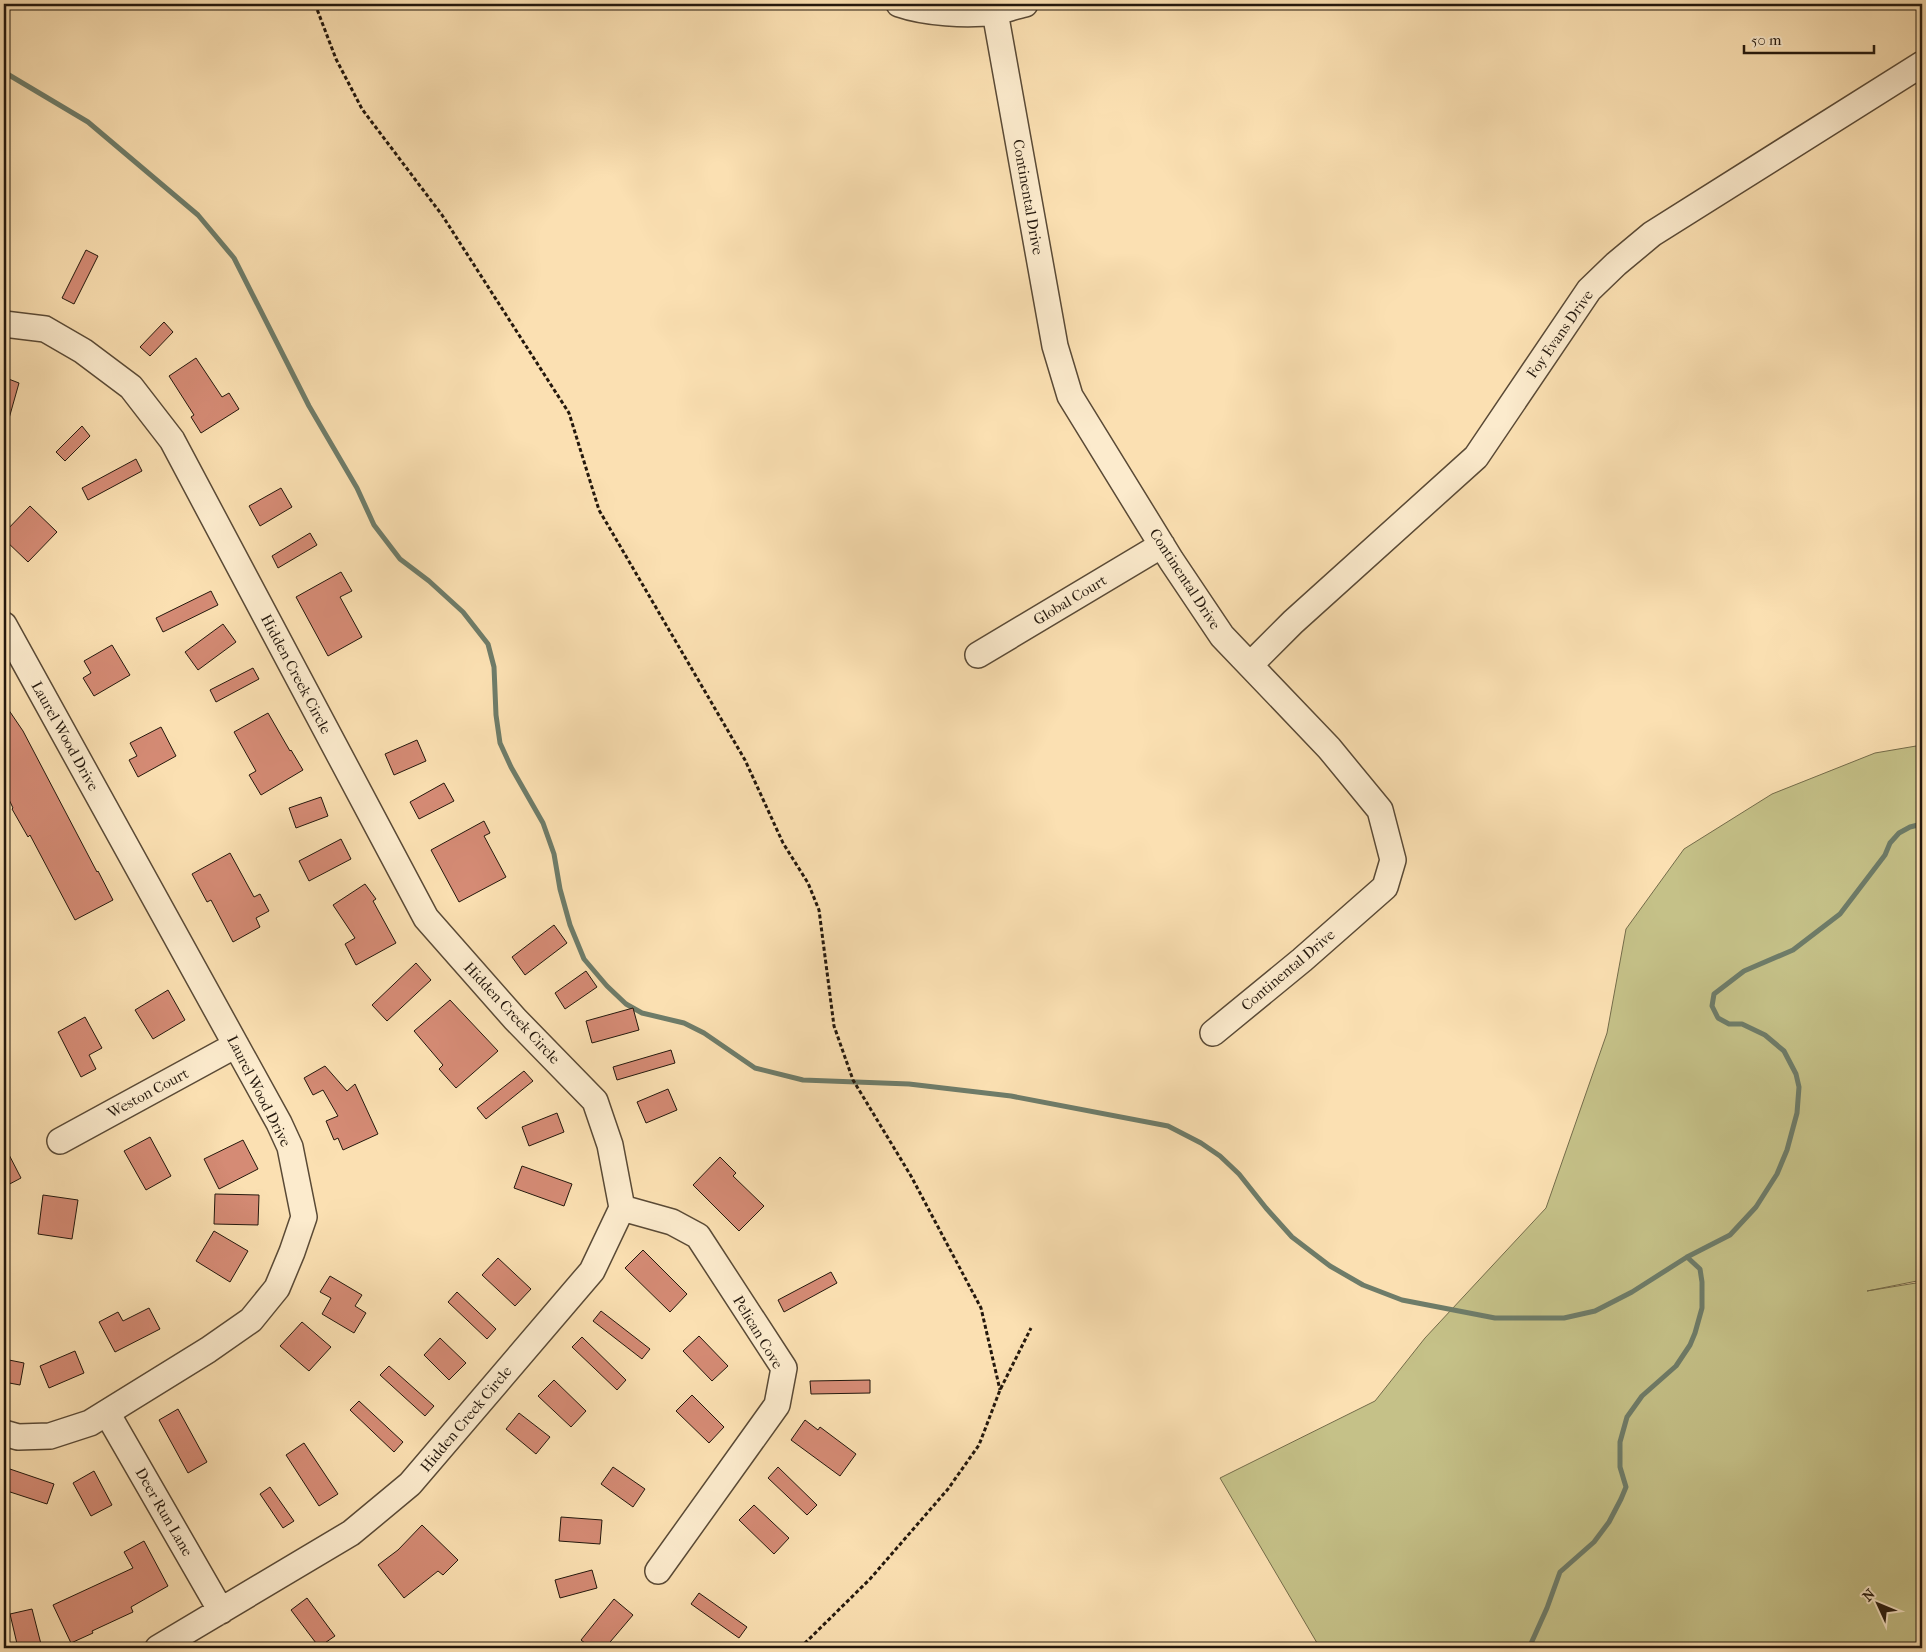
<svg xmlns="http://www.w3.org/2000/svg" width="1926" height="1652" font-family="'IM FELL French Canon',serif">
  <style>
    .green { fill: #c5c188; stroke: #746c4a }
    .lines { fill: none; stroke-linecap: round; stroke-linejoin: round }
    .stream { stroke: #6e7c69; stroke-width: 5 }
    .building { fill: #d58b75; stroke: #24180d }
    .minor-casing { stroke: #5a4a36; stroke-width: 28 }
    .path { stroke: #24180d; stroke-width: 3; stroke-dasharray: 4 2.5; stroke-linecap: butt }
    .minor { stroke: #fcebcd; stroke-width: 25 }
    .labels { text-anchor: middle; stroke-width: 4; stroke-linejoin: round; paint-order: stroke }
    .street-label { font-size: 15px; fill: #24180d; stroke: #fcebcd }
  </style>
  <rect width="100%" height="100%" fill="#fbe0b2"/>
  <filter id="stains"><feTurbulence type="fractalNoise" baseFrequency=".004" numOctaves="4"/><feColorMatrix values="0 0 0 0 .2 0 0 0 0 .09 0 0 0 0 .02 0 0 0 .5 -.17"/></filter>
  <radialGradient id="worn" r=".72"><stop offset=".6" stop-color="#630" stop-opacity="0"/><stop offset="1" stop-color="#630" stop-opacity=".3"/></radialGradient>
  <path class="green" d="M 1922,745 L 1922,1280 L 1867,1291 L 1922,1282 L 1922,1648 L 1320,1648 L 1220,1478 L 1375,1401 L 1425,1338 L 1546,1208 L 1607,1033 L 1626,929 L 1684,849 L 1772,794 L 1875,753 Z"/>
  <g class="lines">
    <path class="stream" d="M 4,72 L 88,122 L 198,215 L 234,258 L 309,406 L 357,488 L 374,525 L 400,559 L 429,581 L 463,612 L 488,644 L 494,667 L 496,715 L 500,743 L 511,767 L 543,823 L 554,854 L 560,889 L 570,925 L 584,959 L 607,986 L 626,1004 L 642,1013 L 684,1023 L 704,1033 L 755,1068 L 803,1080 L 909,1084 L 1011,1096 L 1168,1126 L 1201,1143 L 1220,1156 L 1239,1174 L 1266,1208 L 1292,1237 L 1330,1266 L 1363,1285 L 1402,1300 L 1495,1318 L 1564,1318 L 1595,1311 L 1632,1292 L 1687,1257 L 1730,1235 L 1756,1207 L 1777,1174 L 1787,1150 L 1797,1113 L 1799,1087 L 1796,1074 L 1784,1051 L 1765,1035 L 1742,1024 L 1729,1024 L 1718,1018 L 1712,1006 L 1714,994 L 1744,971 L 1793,950 L 1840,914 L 1885,855 L 1890,843 L 1899,833 L 1910,827 L 1922,824
      M 1529,1648 L 1547,1608 L 1560,1572 L 1594,1542 L 1609,1522 L 1621,1499 L 1626,1487 L 1620,1467 L 1620,1442 L 1627,1417 L 1642,1396 L 1676,1366 L 1690,1345 L 1695,1333 L 1702,1308 L 1702,1282 L 1700,1269 L 1687,1257"/>
  </g>
  <path class="building" d="M 86,250 L 98,256 L 74,304 L 62,298 Z
    M 164,322 L 173,332 L 150,356 L 140,347 Z
    M 196,358 L 222,397 L 229,393 L 239,409 L 201,433 L 191,417 L 194,415 L 169,376 Z
    M 6,378 L 19,383 L 8,422 L 4,422 L 4,388 Z
    M 82,426 L 90,436 L 65,461 L 56,452 Z
    M 136,459 L 142,471 L 88,500 L 82,488 Z
    M 281,488 L 292,507 L 260,526 L 249,506 Z
    M 30,506 L 57,532 L 28,562 L 4,539 L 4,533 Z
    M 310,533 L 317,545 L 278,568 L 272,556 Z
    M 341,572 L 352,591 L 340,597 L 362,637 L 328,656 L 296,597 Z
    M 211,591 L 218,605 L 163,632 L 156,618 Z
    M 223,624 L 236,642 L 198,670 L 185,652 Z
    M 112,645 L 130,675 L 94,696 L 83,678 L 91,673 L 84,661 Z
    M 253,668 L 259,679 L 216,702 L 210,690 Z
    M 4,703 L 23,731 L 97,872 L 98,871 L 113,900 L 75,920 L 30,835 L 28,837 L 12,809 L 13,808 L 4,789 Z
    M 268,713 L 290,751 L 291,750 L 303,770 L 261,795 L 249,775 L 256,771 L 234,732 Z
    M 161,727 L 176,756 L 138,777 L 129,760 L 137,756 L 130,743 Z
    M 417,740 L 426,761 L 394,775 L 385,754 Z
    M 444,783 L 454,801 L 419,819 L 410,802 Z
    M 321,797 L 328,816 L 296,828 L 289,808 Z
    M 484,821 L 490,833 L 484,836 L 506,877 L 459,902 L 431,850 Z
    M 341,839 L 351,859 L 309,881 L 299,861 Z
    M 230,853 L 254,897 L 260,894 L 269,911 L 256,918 L 260,927 L 233,942 L 211,900 L 207,902 L 192,874 Z
    M 365,884 L 376,899 L 373,901 L 396,943 L 356,965 L 345,944 L 355,938 L 333,905 Z
    M 554,925 L 567,943 L 525,975 L 512,957 Z
    M 416,963 L 431,980 L 387,1021 L 372,1005 Z
    M 586,971 L 597,987 L 565,1009 L 555,993 Z
    M 168,990 L 185,1020 L 153,1039 L 135,1010 Z
    M 450,1000 L 498,1051 L 456,1088 L 439,1069 L 443,1065 L 414,1031 Z
    M 633,1008 L 639,1030 L 592,1043 L 586,1021 Z
    M 85,1017 L 102,1048 L 89,1055 L 96,1069 L 81,1077 L 58,1032 Z
    M 671,1050 L 675,1063 L 617,1080 L 613,1067 Z
    M 325,1066 L 347,1091 L 355,1084 L 378,1134 L 343,1150 L 338,1138 L 334,1140 L 326,1121 L 338,1116 L 323,1090 L 313,1095 L 304,1078 Z
    M 524,1071 L 533,1081 L 486,1119 L 477,1108 Z
    M 668,1089 L 677,1110 L 646,1123 L 637,1102 Z
    M 557,1113 L 564,1132 L 529,1146 L 522,1127 Z
    M 150,1137 L 171,1176 L 146,1190 L 124,1151 Z
    M 243,1140 L 258,1169 L 219,1189 L 204,1159 Z
    M 4,1145 L 21,1178 L 4,1187 Z
    M 720,1157 L 736,1173 L 733,1176 L 764,1206 L 739,1231 L 693,1185 Z
    M 522,1166 L 572,1184 L 564,1206 L 514,1188 Z
    M 215,1194 L 259,1195 L 258,1225 L 214,1224 Z
    M 43,1195 L 78,1200 L 72,1239 L 38,1234 Z
    M 214,1231 L 248,1251 L 230,1282 L 196,1261 Z
    M 643,1250 L 687,1294 L 670,1312 L 625,1268 Z
    M 498,1258 L 531,1289 L 515,1306 L 482,1275 Z
    M 831,1272 L 837,1283 L 784,1312 L 778,1300 Z
    M 330,1276 L 362,1295 L 355,1306 L 366,1313 L 354,1333 L 322,1314 L 331,1298 L 320,1292 Z
    M 457,1292 L 496,1329 L 487,1339 L 448,1302 Z
    M 149,1308 L 160,1329 L 115,1352 L 99,1322 L 118,1312 L 123,1321 Z
    M 601,1311 L 650,1349 L 642,1359 L 593,1321 Z
    M 302,1322 L 331,1347 L 309,1371 L 280,1346 Z
    M 699,1336 L 728,1366 L 712,1381 L 683,1351 Z
    M 582,1337 L 626,1380 L 617,1390 L 572,1347 Z
    M 440,1338 L 466,1363 L 449,1380 L 424,1355 Z
    M 75,1351 L 84,1373 L 49,1388 L 40,1366 Z
    M 4,1359 L 24,1363 L 20,1385 L 4,1382 Z
    M 389,1366 L 434,1406 L 425,1416 L 380,1375 Z
    M 554,1380 L 586,1411 L 571,1427 L 538,1396 Z
    M 870,1380 L 870,1393 L 811,1394 L 810,1381 Z
    M 692,1395 L 724,1427 L 709,1443 L 676,1411 Z
    M 359,1401 L 403,1442 L 394,1452 L 350,1410 Z
    M 178,1409 L 207,1462 L 188,1473 L 159,1420 Z
    M 519,1413 L 550,1437 L 536,1454 L 506,1429 Z
    M 805,1420 L 818,1430 L 820,1427 L 856,1454 L 840,1476 L 791,1440 Z
    M 304,1443 L 338,1494 L 319,1506 L 286,1455 Z
    M 4,1467 L 54,1484 L 47,1504 L 4,1490 Z
    M 613,1467 L 645,1489 L 633,1507 L 601,1484 Z
    M 778,1467 L 817,1505 L 807,1515 L 768,1478 Z
    M 94,1471 L 112,1505 L 91,1516 L 73,1483 Z
    M 270,1487 L 294,1521 L 283,1528 L 260,1494 Z
    M 754,1505 L 789,1538 L 774,1554 L 739,1520 Z
    M 561,1517 L 602,1520 L 600,1544 L 559,1541 Z
    M 422,1525 L 458,1560 L 443,1575 L 438,1571 L 404,1598 L 378,1565 L 398,1550 Z
    M 144,1541 L 168,1586 L 131,1607 L 133,1612 L 92,1631 L 93,1633 L 71,1643 L 53,1605 L 133,1568 L 124,1552 Z
    M 592,1570 L 597,1588 L 560,1598 L 555,1580 Z
    M 699,1593 L 747,1627 L 739,1638 L 691,1604 Z
    M 307,1598 L 335,1636 L 319,1647 L 291,1610 Z
    M 614,1599 L 633,1615 L 605,1648 L 591,1648 L 581,1640 Z
    M 32,1609 L 42,1648 L 18,1648 L 10,1614 Z"/>
  <g class="lines">
    <defs>
      <path id="minor" d="M 899,4 C 925,13 967,16 995,12 C 1005,10 1015,6 1025,4
        M 995,12 L 1055,346 L 1070,396 L 1171,560 L 1222,636 L 1329,748 L 1380,810 L 1393,860 L 1385,887 L 1302,960 L 1213,1033
        M 4,324 L 45,329 L 83,351 L 131,387 L 172,440 L 426,918 L 515,1019 L 595,1101 L 610,1145 L 622,1208 L 592,1271 L 410,1484 L 351,1533 L 158,1648
        M 4,625 L 279,1123 L 290,1147 L 304,1217 L 292,1252 L 277,1288 L 251,1320 L 208,1350 L 90,1423 L 50,1436 L 18,1437 L 4,1433
        M 978,655 L 1162,545
        M 1250,665 L 1293,622 L 1476,457 L 1589,290 L 1616,264 L 1652,234 L 1922,64
        M 60,1141 L 236,1045
        M 622,1208 L 672,1222 L 698,1236 L 784,1368 L 777,1405 L 658,1571
        M 107,1413 L 221,1611"/>
    </defs>
    <use href="#minor" class="minor-casing"/>
    <path class="path" d="M 315,4 L 336,59 L 362,109 L 442,215 L 569,413 L 599,510 L 745,760 L 783,843 L 808,883 L 819,910 L 834,1026 L 853,1080 L 911,1176 L 981,1308 L 1000,1390
      M 800,1648 L 870,1579 L 948,1489 L 979,1445 L 1000,1390 L 1031,1328"/>
    <use href="#minor" class="minor"/>
  </g>
  <g class="labels">
    <g class="street-label">
      <text transform="translate(1028 197) rotate(80)" y="5">Continental Drive</text>
      <text transform="translate(1560 334) rotate(-55)" y="5">Foy Evans Drive</text>
      <text transform="translate(1185 579) rotate(57)" y="5">Continental Drive</text>
      <text transform="translate(1070 600) rotate(-31)" y="5">Global Court</text>
      <text transform="translate(296 674) rotate(62)" y="5">Hidden Creek Circle</text>
      <text transform="translate(65 736) rotate(61)" y="5">Laurel Wood Drive</text>
      <text transform="translate(1288 970) rotate(-40)" y="5">Continental Drive</text>
      <text transform="translate(512 1013) rotate(47)" y="5">Hidden Creek Circle</text>
      <text transform="translate(259 1091) rotate(63)" y="5">Laurel Wood Drive</text>
      <text transform="translate(148 1093) rotate(-28)" y="5">Weston Court</text>
      <text transform="translate(758 1332) rotate(59)" y="5">Pelican Cove</text>
      <text transform="translate(466 1419) rotate(-50)" y="5">Hidden Creek Circle</text>
      <text transform="translate(164 1512) rotate(60)" y="5">Deer Run Lane</text>
    </g>
  </g>
  <rect width="1926" height="1652" fill="none" stroke="#fbe0b2" stroke-width="20"/>
  <rect x="5" y="5" width="1916" height="1642" fill="none" stroke="#24180d" stroke-width="2.5"/>
  <rect x="10" y="10" width="1906" height="1632" fill="none" stroke="#24180d"/>
  <g transform="translate(1878 1604) rotate(314)" stroke="#fcebcd" stroke-width="4" paint-order="stroke">
  <path d="M0-4L9 19L0 12L-9 19Z" fill="#24180d"/>
  <text y="-8" font-size="14" font-weight="bold" text-anchor="middle" fill="#24180d">N</text>
  </g>
  <path d="M1744 45v8h130v-8" fill="none" stroke="#24180d" stroke-width="2.5"/>
  <text x="1751" y="45" font-size="15" fill="#24180d" stroke="#fcebcd" stroke-width="4" paint-order="stroke">50 m</text>
  <rect width="100%" height="100%" filter="url(#stains)"/>
  <rect width="100%" height="100%" fill="url(#worn)"/>
</svg>
